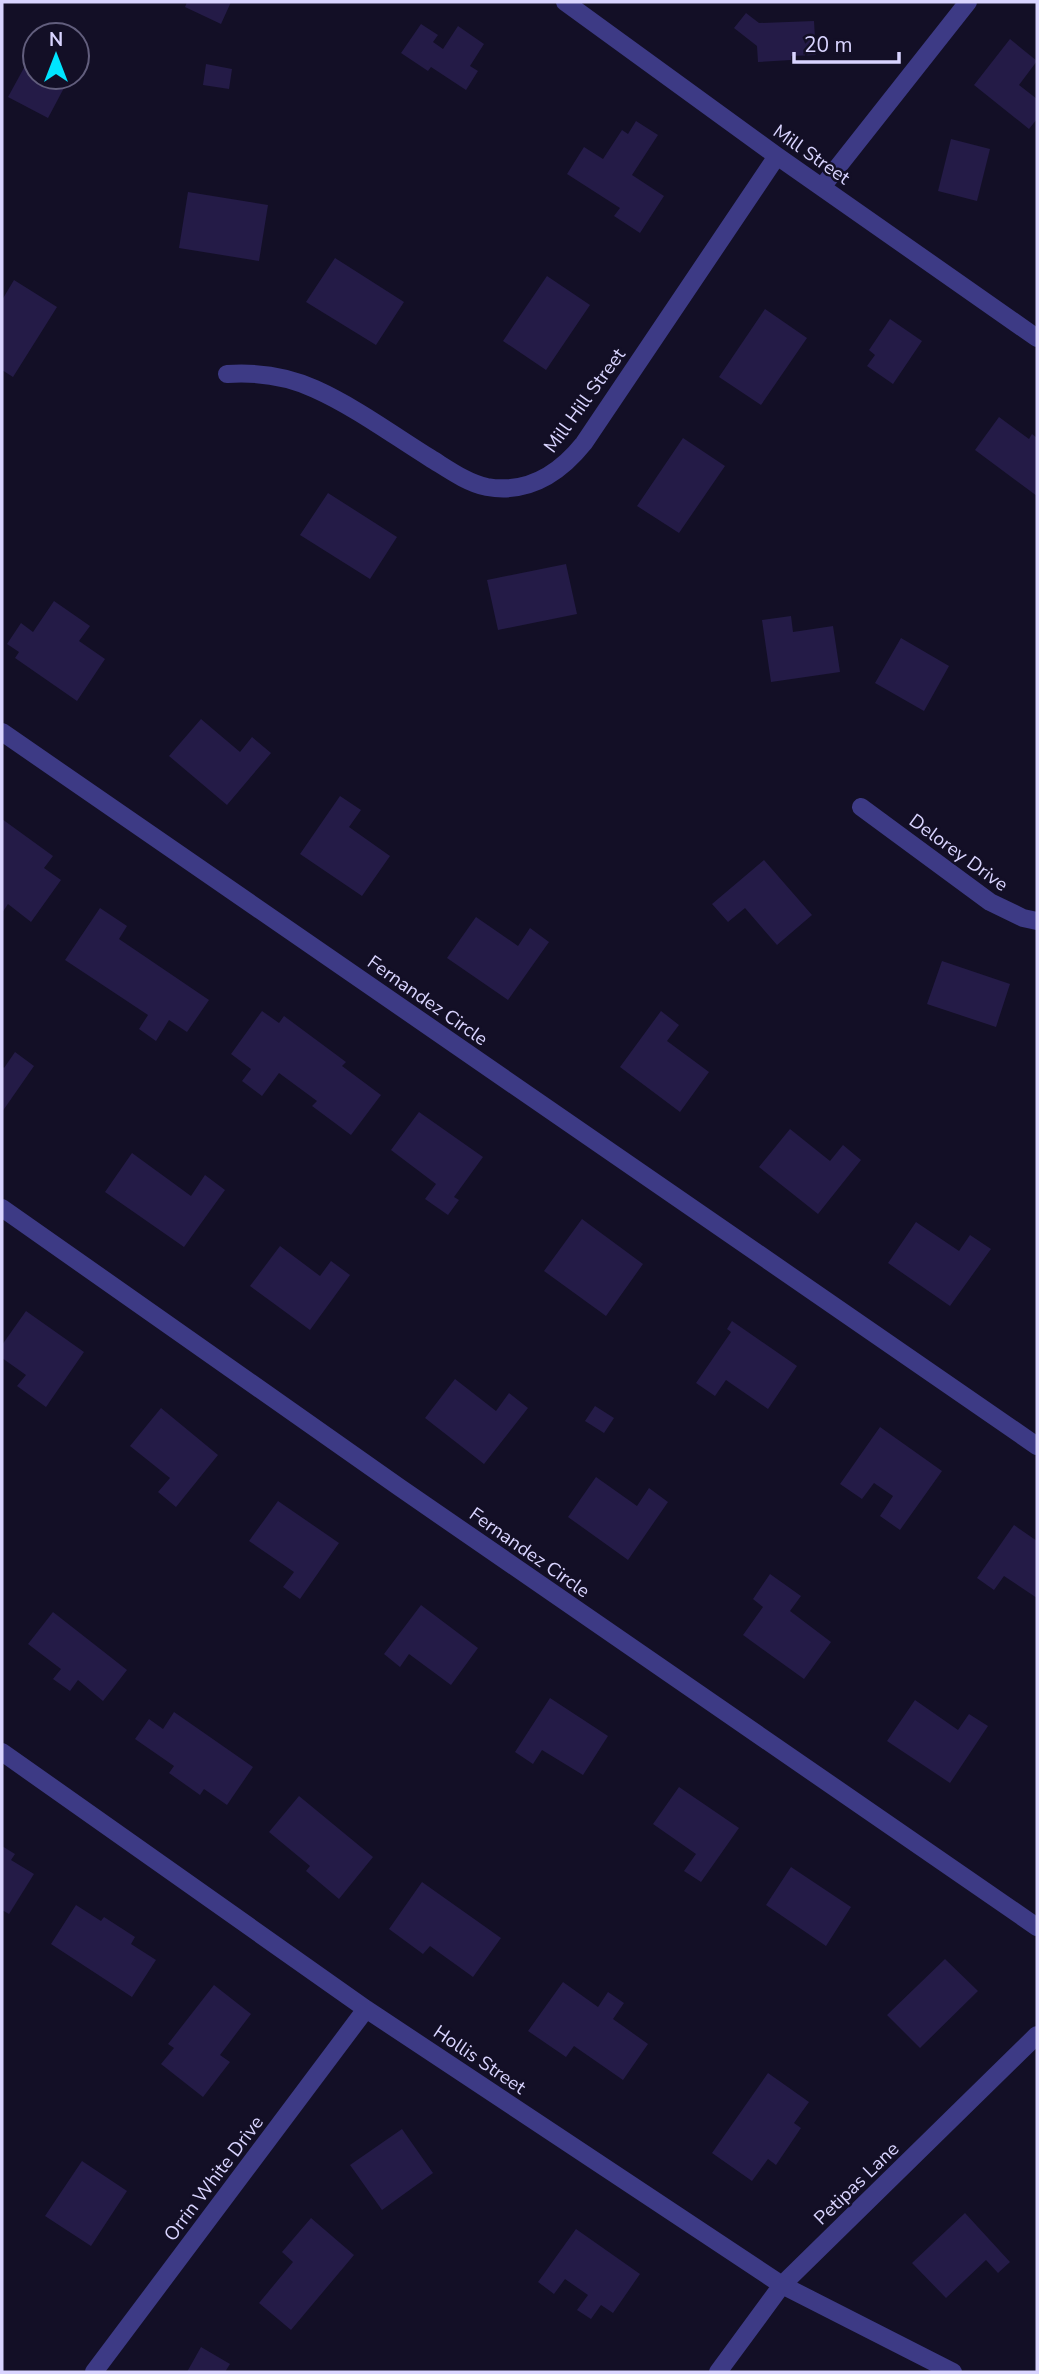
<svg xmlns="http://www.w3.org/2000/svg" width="1039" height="2374" font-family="'Nunito Sans',sans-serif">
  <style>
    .building { fill: #241b47 }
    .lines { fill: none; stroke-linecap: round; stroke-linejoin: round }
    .minor { stroke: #3d3a85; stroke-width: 18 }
    .labels { text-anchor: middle; stroke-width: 5; stroke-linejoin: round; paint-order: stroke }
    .street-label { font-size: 19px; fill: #d9d4ff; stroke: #130f26 }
  </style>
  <rect width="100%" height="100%" fill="#130f26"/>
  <path class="building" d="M 187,2 L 231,2 L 221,24 L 185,7 Z
    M 746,13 L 759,23 L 814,21 L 816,55 L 791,56 L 791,60 L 758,62 L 757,46 L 734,28 Z
    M 421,24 L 438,35 L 433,42 L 443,49 L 458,26 L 484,44 L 470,66 L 478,71 L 466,90 L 431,67 L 428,71 L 401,53 Z
    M 1010,39 L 1037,61 L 1019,85 L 1037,99 L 1037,119 L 1029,129 L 974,85 Z
    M 206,64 L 232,69 L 229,89 L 203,85 Z
    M 25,66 L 35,71 L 35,77 L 47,77 L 65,86 L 48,118 L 8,97 Z
    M 636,121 L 658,135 L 632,175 L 664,196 L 640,233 L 614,216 L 620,208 L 567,174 L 584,147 L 603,159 L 622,130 L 628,134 Z
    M 951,139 L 990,149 L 977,201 L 938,191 Z
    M 188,192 L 268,205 L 259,261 L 179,248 Z
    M 335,258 L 404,302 L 376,345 L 306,302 Z
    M 547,276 L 590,305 L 546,370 L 503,341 Z
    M 14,280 L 57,307 L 13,377 L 2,370 L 2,300 Z
    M 765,309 L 807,338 L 761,405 L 719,377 Z
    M 890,319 L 922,341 L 893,384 L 867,366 L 875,355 L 869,350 Z
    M 999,417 L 1029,439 L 1032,434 L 1037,438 L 1037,496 L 975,450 Z
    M 683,438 L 725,466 L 679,533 L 637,506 Z
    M 328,493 L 397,537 L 370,579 L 300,535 Z
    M 566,564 L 577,614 L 498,630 L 487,580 Z
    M 54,601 L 90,626 L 79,641 L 105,659 L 77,701 L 15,658 L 19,652 L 7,644 L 21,623 L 33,632 Z
    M 791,616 L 793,632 L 833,626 L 840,672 L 771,682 L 762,620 Z
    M 901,638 L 949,666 L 924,711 L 875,683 Z
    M 201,719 L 240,752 L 252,737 L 271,753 L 227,805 L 169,756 Z
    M 340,796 L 361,810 L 349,827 L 390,856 L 362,896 L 300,854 Z
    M 2,819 L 53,856 L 44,868 L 61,880 L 31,922 L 8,904 L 2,913 Z
    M 764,860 L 812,915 L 777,945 L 745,908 L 728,922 L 712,904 Z
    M 100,908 L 127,926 L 119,939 L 209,1000 L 187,1032 L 169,1020 L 156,1041 L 139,1029 L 148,1015 L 65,960 Z
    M 476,917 L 518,946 L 530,928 L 549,942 L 508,1000 L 447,958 Z
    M 942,961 L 1010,984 L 996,1027 L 927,1004 Z
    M 262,1011 L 279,1023 L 284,1016 L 346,1062 L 342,1066 L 381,1095 L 351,1135 L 312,1106 L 317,1101 L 279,1073 L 262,1096 L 242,1081 L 251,1069 L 231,1054 Z
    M 661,1011 L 679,1025 L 667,1041 L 709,1072 L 680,1112 L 620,1067 Z
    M 15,1052 L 34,1066 L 2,1112 L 2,1066 L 4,1068 Z
    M 419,1112 L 483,1157 L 454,1197 L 459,1200 L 448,1215 L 425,1199 L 436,1184 L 391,1150 Z
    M 790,1129 L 830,1161 L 843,1145 L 861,1160 L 818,1214 L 759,1167 Z
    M 132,1153 L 191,1196 L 205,1175 L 225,1190 L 184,1247 L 105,1192 Z
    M 582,1219 L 643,1264 L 606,1316 L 544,1271 Z
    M 916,1222 L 959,1251 L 970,1235 L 991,1249 L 950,1306 L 888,1263 Z
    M 280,1246 L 320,1276 L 331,1261 L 350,1275 L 310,1330 L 250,1286 Z
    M 26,1311 L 84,1352 L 46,1407 L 17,1386 L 26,1375 L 2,1358 L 2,1345 Z
    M 732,1321 L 797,1366 L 768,1409 L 726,1380 L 715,1396 L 696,1383 L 731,1332 L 727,1329 Z
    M 455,1379 L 496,1411 L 509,1393 L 528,1408 L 484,1464 L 425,1418 Z
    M 595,1406 L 614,1418 L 604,1433 L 585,1421 Z
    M 161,1408 L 218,1455 L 176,1507 L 158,1492 L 170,1478 L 130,1446 Z
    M 880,1427 L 942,1471 L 900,1530 L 880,1516 L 893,1496 L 874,1483 L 862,1499 L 840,1484 Z
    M 596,1477 L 637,1506 L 649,1488 L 668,1502 L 628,1560 L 568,1517 Z
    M 278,1501 L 339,1543 L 300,1599 L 283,1587 L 294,1572 L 249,1541 Z
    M 1014,1525 L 1037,1541 L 1037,1598 L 1004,1576 L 994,1590 L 977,1578 Z
    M 770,1574 L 801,1596 L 790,1611 L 831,1642 L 804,1679 L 743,1635 L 763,1607 L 753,1599 Z
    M 421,1605 L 478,1648 L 451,1685 L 409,1654 L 400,1667 L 384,1654 Z
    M 53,1612 L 127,1670 L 103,1701 L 78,1680 L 70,1691 L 53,1679 L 61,1669 L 28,1644 Z
    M 550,1698 L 608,1736 L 583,1775 L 542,1750 L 533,1764 L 515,1752 Z
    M 915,1700 L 958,1730 L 969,1714 L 988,1726 L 950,1783 L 887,1741 Z
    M 174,1712 L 253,1767 L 227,1805 L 204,1789 L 200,1795 L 169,1773 L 174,1766 L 135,1739 L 149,1719 L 163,1729 Z
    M 679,1787 L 739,1828 L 701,1882 L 684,1871 L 696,1854 L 653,1824 Z
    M 299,1796 L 373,1857 L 339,1899 L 306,1871 L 310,1866 L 269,1832 Z
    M 2,1846 L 15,1854 L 11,1860 L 34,1874 L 9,1914 L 2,1910 Z
    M 791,1867 L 851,1907 L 826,1946 L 766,1905 Z
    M 422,1882 L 501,1938 L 473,1977 L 430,1946 L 423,1954 L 389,1929 Z
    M 76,1905 L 101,1921 L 104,1917 L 135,1937 L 131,1944 L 156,1960 L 132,1997 L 51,1944 Z
    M 945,1959 L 978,1991 L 920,2048 L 887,2015 Z
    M 563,1982 L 598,2007 L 608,1992 L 624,2003 L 613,2019 L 648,2044 L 623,2080 L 574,2046 L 566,2057 L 528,2031 Z
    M 214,1985 L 251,2014 L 220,2055 L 230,2062 L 203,2097 L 161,2064 L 174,2048 L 168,2044 Z
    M 768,2073 L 809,2102 L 794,2123 L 801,2128 L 776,2165 L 768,2159 L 752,2181 L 712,2153 Z
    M 402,2129 L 433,2173 L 382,2210 L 350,2165 Z
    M 82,2161 L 127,2191 L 91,2246 L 45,2216 Z
    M 965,2213 L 1010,2262 L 998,2273 L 986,2260 L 946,2298 L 912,2263 Z
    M 311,2218 L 354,2255 L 291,2330 L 259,2303 L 293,2262 L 282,2252 Z
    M 576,2229 L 640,2274 L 613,2313 L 601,2305 L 591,2319 L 577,2310 L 588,2295 L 565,2279 L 554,2294 L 538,2282 Z
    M 201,2347 L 230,2364 L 225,2372 L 187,2372 Z"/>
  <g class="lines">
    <path class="minor" d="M 565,2 L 777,156 L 1037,338
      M 822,187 L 968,2
      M 227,374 C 258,372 287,376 315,389 C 355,407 393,435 430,458 C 448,469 467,483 487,487 C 528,494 560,473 584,443 L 777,156
      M 2,732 L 1037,1446
      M 861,807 L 990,902 L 1023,918 L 1037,921
      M 2,1208 L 399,1487 L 1037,1927
      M 2,1752 L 366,2009 L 782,2285 L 953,2372
      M 94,2372 L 366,2009
      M 718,2372 L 782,2285 L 1037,2035"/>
  </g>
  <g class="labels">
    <g class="street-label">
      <text transform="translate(812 154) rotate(35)" y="7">Mill Street</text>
      <text transform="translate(584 400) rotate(-54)" y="7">Mill Hill Street</text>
      <text transform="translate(959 852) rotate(36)" y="7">Delorey Drive</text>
      <text transform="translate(428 1000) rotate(35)" y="7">Fernandez Circle</text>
      <text transform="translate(530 1552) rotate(35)" y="7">Fernandez Circle</text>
      <text transform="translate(480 2059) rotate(34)" y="7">Hollis Street</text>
      <text transform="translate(213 2178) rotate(-53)" y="7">Orrin White Drive</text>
      <text transform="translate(856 2183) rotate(-44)" y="7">Petipas Lane</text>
    </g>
  </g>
  <rect width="1039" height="2374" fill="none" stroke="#d9d4ff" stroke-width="7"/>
  <g transform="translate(56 56)"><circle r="33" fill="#130f26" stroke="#625e7d" stroke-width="2"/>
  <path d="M0-5L12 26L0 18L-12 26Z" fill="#00e5ff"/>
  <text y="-10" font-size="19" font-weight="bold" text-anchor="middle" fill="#d9d4ff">N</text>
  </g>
  <path d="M794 52v10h105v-10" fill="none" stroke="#d9d4ff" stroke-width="3.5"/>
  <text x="804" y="52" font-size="21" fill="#d9d4ff" stroke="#130f26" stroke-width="5" paint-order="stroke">20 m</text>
</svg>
